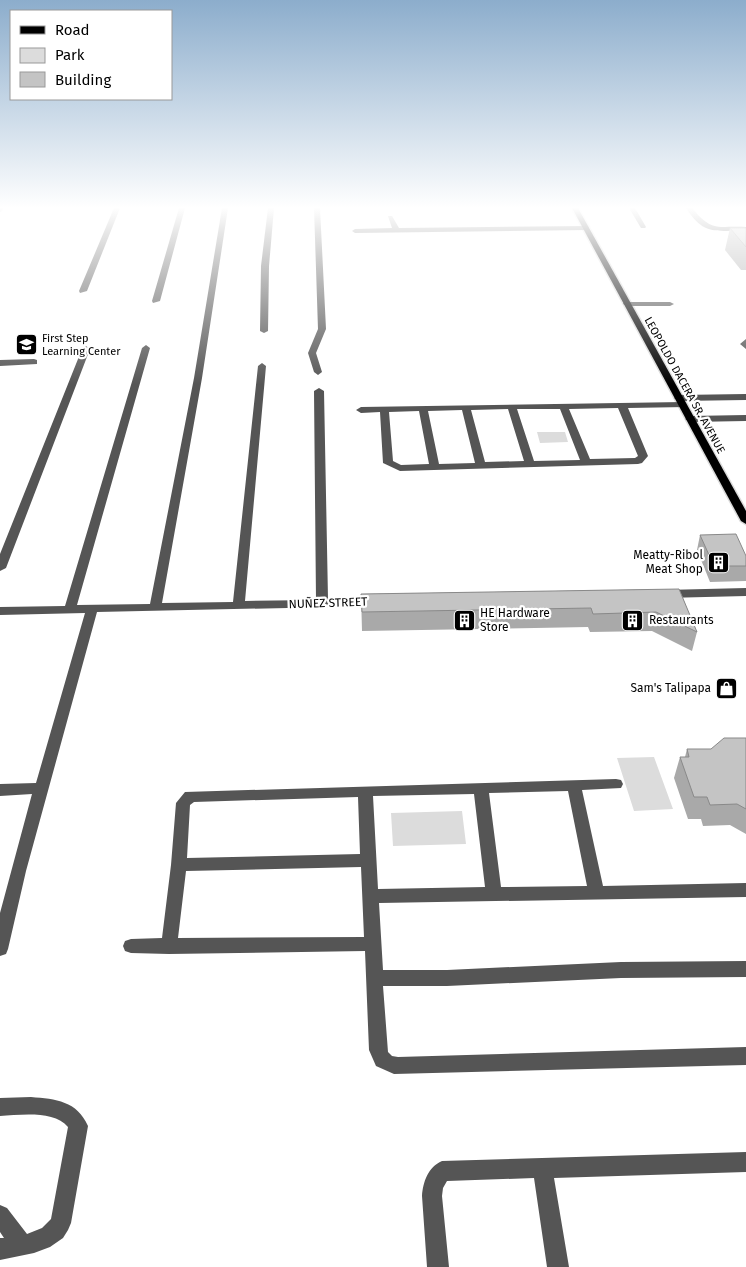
<svg xmlns="http://www.w3.org/2000/svg" width="746" height="1267" font-family="'Fira Sans',sans-serif">
  <style>
    .green { fill: #dcdcdc }
    .lines { fill: none; stroke-linecap: round; stroke-linejoin: round }
    .major-casing { stroke: #dbdbdb; stroke-width: 3 }
    .minor { fill: #555; fill-rule: evenodd }
    .major { fill: #000; fill-rule: evenodd }
    .wall { fill: #a9a9a9 }
    .building { fill: #c4c4c4; stroke: #898989 }
    .labels { text-anchor: middle; stroke-width: 4.5; stroke-linejoin: round; paint-order: stroke }
    .far-poi-label { font-size: 11px; fill: #000; stroke: #fff; text-anchor: start }
    .far-street-label { font-size: 11px; fill: #000; stroke: #fff }
    .poi-label { font-size: 12px; fill: #000; stroke: #fff; text-anchor: end }
    .street-label { font-size: 12px; fill: #000; stroke: #fff }
  </style>
  <rect width="100%" height="100%" fill="#fff"/>
  <path class="green" d="M 537,432 L 565,432 L 568,442 L 540,443 Z
    M 654,757 L 673,809 L 634,811 L 617,758 Z
    M 462,811 L 466,844 L 393,846 L 391,813 Z"/>
  <g class="lines">
    <defs>
      <path id="major" d="M 572,208 L 578,208 L 746,511 L 746,524 L 741,521 Z"/>
    </defs>
    <use href="#major" class="major-casing"/>
    <path class="minor" d="M 0,208 L 4,208 L 2,211 L 0,212 Z
      M 114,208 L 120,208 L 87,291 L 80,293 L 79,291 Z
      M 179,208 L 185,208 L 160,301 L 153,303 L 152,301 Z
      M 222,208 L 228,208 L 202,378 L 162,603 L 233,602 L 258,366 L 262,363 L 266,366 L 245,601 L 316,600 L 314,391 L 319,388 L 324,391 L 328,599 L 377,598 L 383,602 L 377,606 L 97,612 L 26,871 L 8,949 L 6,954 L 0,956 L 0,913 L 32,794 L 0,796 L 0,784 L 36,783 L 85,613 L 0,615 L 0,607 L 65,606 L 142,348 L 146,345 L 150,348 L 77,605 L 150,604 L 194,378 Z
      M 268,208 L 274,208 L 269,266 L 268,331 L 264,333 L 260,331 L 261,266 Z
      M 314,208 L 320,208 L 326,329 L 316,353 L 322,372 L 318,375 L 314,372 L 308,353 L 318,329 Z
      M 629,208 L 635,208 L 646,227 L 645,228 L 641,228 Z
      M 686,208 L 692,208 C 712,232 716,226 746,227 L 746,231 C 715,230 704,236 686,208 Z
      M 388,216 L 392,216 L 399,228 L 586,226 L 589,228 L 586,230 L 355,233 L 352,231 L 355,229 L 392,228 Z
      M 624,302 L 670,302 L 674,304 L 670,306 L 627,306 L 623,304 Z
      M 746,339 L 746,349 L 740,344 Z
      M 86,346 L 90,349 L 6,568 L 0,571 L 0,554 L 82,349 Z
      M 34,359 L 37,360 L 37,364 L 0,366 L 0,360 Z
      M 746,394 L 746,400 L 679,401 L 674,398 L 679,395 Z
      M 683,402 L 686,403 L 686,407 L 628,408 L 648,456 L 642,463 L 638,464 L 400,471 L 383,463 L 380,412 L 361,413 L 356,410 L 361,407 ZM 618,408 L 638,456 L 635,458 L 590,459 L 569,409 ZM 508,409 L 524,461 L 485,462 L 471,410 ZM 517,409 L 560,409 L 580,460 L 534,461 ZM 462,410 L 475,463 L 439,464 L 428,411 ZM 419,411 L 429,464 L 401,465 L 393,461 L 389,412 Z
      M 746,415 L 746,421 L 690,422 L 685,419 L 690,416 Z
      M 746,588 L 746,596 L 665,598 L 659,594 L 665,590 Z
      M 616,779 L 621,780 L 623,784 L 621,788 L 582,790 L 603,886 L 746,883 L 746,897 L 379,903 L 383,970 L 447,970 L 621,962 L 746,961 L 746,977 L 621,978 L 447,986 L 383,986 L 388,1052 L 392,1056 L 398,1057 L 746,1047 L 746,1065 L 394,1074 L 376,1066 L 369,1050 L 365,951 L 169,954 L 131,953 L 125,951 L 123,946 L 125,941 L 131,939 L 162,938 L 171,865 L 176,803 L 185,792 ZM 568,791 L 587,886 L 501,887 L 489,793 ZM 474,794 L 485,887 L 378,889 L 373,796 ZM 358,797 L 360,854 L 187,858 L 190,805 L 194,802 ZM 361,867 L 364,937 L 178,938 L 186,871 Z
      M 31,1097 C 56,1099 77,1101 88,1126 L 71,1223 L 68,1230 L 63,1238 L 50,1247 L 34,1253 L 0,1260 L 0,1238 L 4,1238 L 0,1232 L 0,1205 L 7,1208 L 27,1234 L 42,1228 L 51,1219 L 68,1127 C 54,1110 20,1115 0,1116 L 0,1098 Z
      M 746,1152 L 746,1172 L 554,1178 L 569,1267 L 547,1267 L 534,1178 L 447,1181 L 443,1188 L 442,1196 L 449,1267 L 427,1267 L 422,1196 C 423,1182 428,1167 442,1161 Z"/>
    <use href="#major" class="major"/>
  </g>
  <path class="wall" d="M 730,228 L 746,229 L 746,270 L 741,270 L 725,250 Z
    M 700,535 L 746,556 L 746,581 L 710,582 L 697,550 Z
    M 679,589 L 697,632 L 692,651 L 652,631 L 590,632 L 588,627 L 362,631 L 361,594 Z
    M 746,738 L 746,834 L 730,825 L 703,826 L 701,819 L 688,819 L 674,778 L 680,757 L 685,757 L 687,749 L 711,749 Z"/>
  <path class="building" d="M 730,228 L 745,228 L 746,229 L 746,247 Z
    M 736,534 L 746,556 L 746,566 L 714,566 L 700,535 Z
    M 679,589 L 697,632 L 656,612 L 593,614 L 591,608 L 362,612 L 361,594 Z
    M 724,738 L 746,738 L 746,809 L 737,804 L 710,805 L 707,797 L 694,797 L 680,757 L 689,757 L 687,749 L 711,749 Z"/>
  <linearGradient id="sky" x2="0" y2="1"><stop stop-color="#8cadcc"/><stop offset="0.54" stop-color="#fff"/><stop offset="1" stop-color="#fff" stop-opacity="0"/></linearGradient>
  <rect width="746" height="385" fill="url(#sky)"/>
  <defs>
    <symbol id="school-square" viewBox="-11 -11 22 22"><rect x="-9" y="-9" width="18" height="18" rx="4" fill="#000" stroke="#fff"/><path d="M0-5L7-2L0 1L-7-2ZM-4 1L0 2.5L4 1V4Q0 6-4 4Z" fill="#fff"/></symbol>
    <symbol id="building-square" viewBox="-11 -11 22 22"><rect x="-9" y="-9" width="18" height="18" rx="4" fill="#000" stroke="#fff"/><path d="M-4-6H4V6H1V3H-1V6H-4ZM-2.5-4.3h1.7v1.8h-1.7ZM.8-4.3h1.7v1.8H.8ZM-2.5-1h1.7V.8h-1.7ZM.8-1h1.7V.8H.8Z" fill="#fff"/></symbol>
    <symbol id="shop-square" viewBox="-11 -11 22 22"><rect x="-9" y="-9" width="18" height="18" rx="4" fill="#000" stroke="#fff"/><path d="M-5-2.5h2.3a2.7 3.5 0 0 1 5.4 0H5L5.5 6h-11ZM-1.5-2.5h3a1.5 2.3 0 0 0-3 0Z" fill="#fff"/></symbol>
  </defs>
  <g fill-rule="evenodd">
    <use href="#school-square" x="14" y="332" width="25" height="25"/>
    <use href="#building-square" x="706" y="550" width="25" height="25"/>
    <use href="#building-square" x="452" y="608" width="25" height="25"/>
    <use href="#building-square" x="620" y="608" width="25" height="25"/>
    <use href="#shop-square" x="714" y="676" width="25" height="25"/>
  </g>
  <g class="labels">
    <g class="far-poi-label">
      <text x="42" y="342">First Step<tspan x="42" dy="13">Learning Center</tspan></text>
    </g>
    <g class="far-street-label">
      <text transform="translate(685 385) rotate(61)" y="4">LEOPOLDO DACERA SR. AVENUE</text>
    </g>
    <g class="poi-label">
      <text x="703" y="559">Meatty-Ribol<tspan x="703" dy="14">Meat Shop</tspan></text>
      <text x="480" y="617" text-anchor="start">HE Hardware<tspan x="480" dy="14">Store</tspan></text>
      <text x="649" y="624" text-anchor="start">Restaurants</text>
      <text x="711" y="692">Sam's Talipapa</text>
    </g>
    <g class="street-label">
      <text transform="translate(328 603) rotate(-2)" y="4">NUÑEZ STREET</text>
    </g>
  </g>
  <rect x="10" y="10" width="162" height="90" fill="#ffffff" stroke="#999999"/>
  <rect x="20" y="26" width="25" height="8" fill="#000000" stroke="#999999"/>
  <text x="55" y="35" font-size="15" fill="#000000">Road</text>
  <rect x="20" y="48" width="25" height="15" fill="#dcdcdc" stroke="#999999"/>
  <text x="55" y="60" font-size="15" fill="#000000">Park</text>
  <rect x="20" y="72" width="25" height="15" fill="#c4c4c4" stroke="#999999"/>
  <text x="55" y="85" font-size="15" fill="#000000">Building</text>
</svg>
